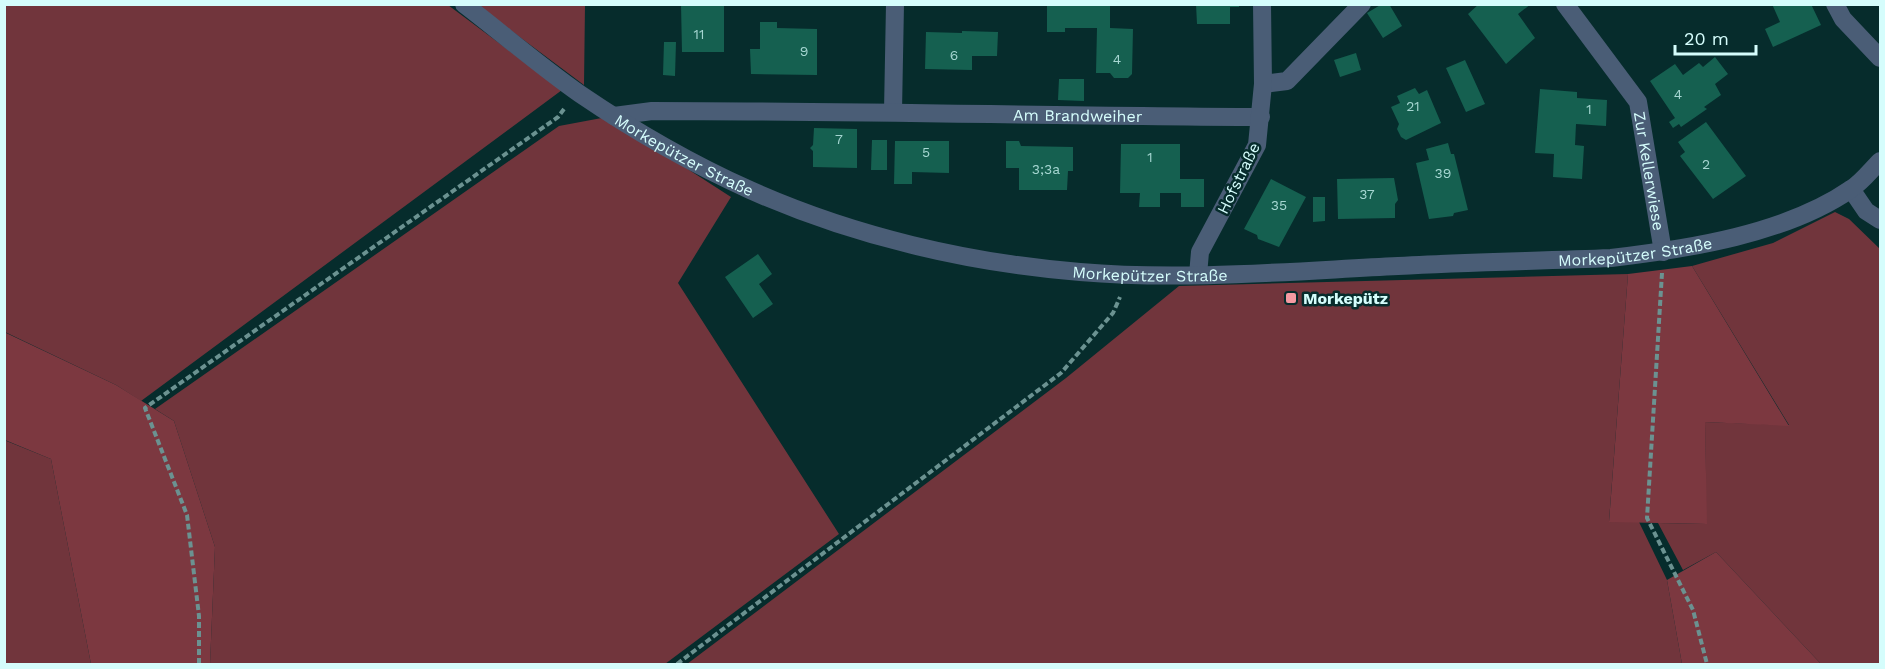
<svg xmlns="http://www.w3.org/2000/svg" width="1885" height="669" font-family="'Work Sans',sans-serif">
  <style>
    .green { fill: #71353c }
    .forest { fill: #7c3840 }
    .building { fill: #156050 }
    .lines { fill: none; stroke-linecap: round; stroke-linejoin: round }
    .path { stroke: #6b9291; stroke-width: 4; stroke-dasharray: 6 3; stroke-linecap: butt }
    .minor { stroke: #4a5d76; stroke-width: 18 }
    .tertiary { stroke: #4a5d76; stroke-width: 18 }
    .poi-dot { fill: #f49aa2; stroke: #062c2c; stroke-width: 2 }
    .labels { text-anchor: middle; stroke-width: 5; stroke-linejoin: round; paint-order: stroke }
    .number-label { font-size: 14px; fill: #a5d6d1 }
    .street-label { font-size: 16px; fill: #d5fdfc; stroke: #062c2c }
    .poi-label { font-size: 16px; font-weight: bold; fill: #d5fdfc; stroke: #062c2c; text-anchor: start }
  </style>
  <rect width="100%" height="100%" fill="#062c2c"/>
  <path class="green" d="M 4,5 L 448,5 L 562,90 L 141,401 L 116,385 L 5,332 Z
    M 477,5 L 585,5 L 584,85 Z
    M 607,117 L 731,197 L 678,283 L 839,534 L 665,664 L 210,664 L 215,547 L 174,421 L 155,409 L 559,126 Z
    M 1835,212 L 1849,219 L 1880,249 L 1880,664 L 1821,664 L 1716,552 L 1683,570 L 1658,523 L 1706,524 L 1705,422 L 1789,425 L 1692,266 L 1773,243 Z
    M 1628,274 L 1609,521 L 1639,522 L 1667,580 L 1682,664 L 687,664 L 1066,378 L 1179,286 Z
    M 4,440 L 51,459 L 91,664 L 5,664 Z"/>
  <path class="forest" d="M 1692,266 L 1789,426 L 1705,422 L 1707,524 L 1609,522 L 1628,274 Z
    M 4,332 L 116,385 L 174,421 L 215,547 L 210,664 L 91,664 L 51,459 L 5,440 Z
    M 1716,552 L 1821,664 L 1682,664 L 1667,580 Z"/>
  <path class="building" d="M 681,4 L 724,4 L 724,52 L 682,52 Z
    M 1047,4 L 1110,4 L 1110,28 L 1133,29 L 1132,74 L 1128,78 L 1114,78 L 1110,73 L 1096,73 L 1097,28 L 1065,28 L 1065,32 L 1047,32 Z
    M 1196,4 L 1239,4 L 1239,7 L 1230,7 L 1230,24 L 1197,24 Z
    M 1382,4 L 1389,4 L 1402,26 L 1383,38 L 1367,13 Z
    M 1479,4 L 1531,4 L 1518,14 L 1535,38 L 1506,64 L 1468,14 Z
    M 1772,4 L 1811,4 L 1821,25 L 1773,47 L 1765,29 L 1780,22 Z
    M 760,22 L 777,22 L 777,28 L 817,29 L 817,75 L 751,74 L 750,49 L 760,49 Z
    M 962,31 L 998,32 L 997,56 L 972,56 L 972,70 L 925,69 L 926,32 L 962,33 Z
    M 664,42 L 676,42 L 675,76 L 663,75 Z
    M 1356,53 L 1361,70 L 1340,77 L 1334,60 Z
    M 1715,57 L 1728,74 L 1715,84 L 1721,95 L 1704,107 L 1707,109 L 1681,127 L 1679,124 L 1673,128 L 1669,122 L 1675,118 L 1650,81 L 1675,64 L 1683,75 L 1699,63 L 1703,67 Z
    M 1465,60 L 1485,104 L 1466,112 L 1446,68 Z
    M 1059,79 L 1084,79 L 1084,101 L 1058,100 Z
    M 1415,88 L 1419,94 L 1427,90 L 1441,123 L 1406,140 L 1401,137 L 1397,129 L 1399,124 L 1391,107 L 1400,103 L 1397,96 Z
    M 1540,89 L 1577,92 L 1577,98 L 1607,100 L 1606,126 L 1576,124 L 1575,145 L 1584,146 L 1582,179 L 1553,177 L 1554,154 L 1535,153 Z
    M 1706,122 L 1746,176 L 1713,199 L 1680,156 L 1685,152 L 1678,142 Z
    M 814,128 L 857,129 L 857,168 L 813,167 L 813,151 L 810,148 L 813,145 Z
    M 872,140 L 887,140 L 887,170 L 871,170 Z
    M 895,141 L 949,141 L 949,173 L 912,172 L 912,184 L 894,184 Z
    M 1006,141 L 1019,141 L 1021,146 L 1073,147 L 1073,171 L 1068,171 L 1067,190 L 1019,190 L 1019,168 L 1006,168 Z
    M 1448,143 L 1451,154 L 1454,154 L 1468,210 L 1454,213 L 1453,216 L 1429,219 L 1416,163 L 1429,160 L 1426,149 Z
    M 1121,144 L 1180,144 L 1180,179 L 1204,179 L 1204,207 L 1181,207 L 1181,193 L 1160,193 L 1160,207 L 1139,207 L 1140,193 L 1120,193 Z
    M 1394,178 L 1398,200 L 1395,204 L 1395,218 L 1338,219 L 1337,179 Z
    M 1271,179 L 1306,197 L 1279,247 L 1258,239 L 1257,235 L 1244,229 Z
    M 1313,197 L 1325,197 L 1325,221 L 1313,222 Z
    M 758,254 L 772,274 L 759,284 L 773,304 L 753,318 L 725,277 Z"/>
  <g class="lines">
    <path class="path" d="M 1662,273 L 1647,518 L 1693,610 L 1707,664
      M 199,664 L 199,616 L 187,515 L 145,408 L 558,117 L 564,109
      M 677,664 L 1061,373 L 1113,313 L 1120,297"/>
    <g class="minor">
      <path id="s1" d="M 1565,4 L 1638,102 L 1663,252"/>
      <path d="M 1835,4 L 1843,19 L 1880,58"/>
      <path d="M 1263,84 L 1287,81 L 1362,4"/>
      <path d="M 893,111 L 895,4"/>
      <path id="s2" d="M 614,116 L 652,111 C 855,111 1058,116 1261,117"/>
      <path d="M 1851,189 L 1866,211 L 1880,220"/>
      <path d="M 1198,275 L 1200,252 L 1257,145 L 1263,84 L 1262,4"/>
    </g>
    <path class="tertiary" id="s3" d="M 464,4 C 503,34 540,66 580,94 C 633,130 692,164 750,190 C 853,236 968,263 1080,272 C 1184,281 1294,271 1398,266 C 1469,262 1540,261 1611,258 C 1688,249 1786,234 1851,189 C 1862,182 1871,170 1880,161"/>
  </g>
  <rect class="poi-dot" x="1285" y="292" width="12" height="12" rx="3"/>
  <g class="labels">
    <g class="number-label">
      <text x="699" y="39">11</text>
      <text x="804" y="56">9</text>
      <text x="954" y="60">6</text>
      <text x="1117" y="64">4</text>
      <text x="1678" y="99">4</text>
      <text x="1413" y="111">21</text>
      <text x="1589" y="114">1</text>
      <text x="839" y="144">7</text>
      <text x="926" y="157">5</text>
      <text x="1150" y="162">1</text>
      <text x="1706" y="169">2</text>
      <text x="1046" y="174">3;3a</text>
      <text x="1443" y="178">39</text>
      <text x="1367" y="199">37</text>
      <text x="1279" y="210">35</text>
    </g>
    <g class="street-label">
      <text dy="6" stroke="none"><textPath href="#s2" startOffset="464">Am Brandweiher</textPath></text>
      <text dy="6" stroke="none"><textPath href="#s3" startOffset="268">Morkepützer Straße</textPath></text>
      <text dy="6" stroke="none"><textPath href="#s1" startOffset="192">Zur Kellerwiese</textPath></text>
      <text transform="translate(1238 178) rotate(-64)" y="6">Hofstraße</text>
      <text dy="6" stroke="none"><textPath href="#s3" startOffset="1240">Morkepützer Straße</textPath></text>
      <text dy="6" stroke="none"><textPath href="#s3" startOffset="754">Morkepützer Straße</textPath></text>
    </g>
    <g class="poi-label">
      <text x="1303" y="304">Morkepütz</text>
    </g>
  </g>
  <rect width="1885" height="669" fill="none" stroke="#d5fdfc" stroke-width="12"/>
  <path d="M1675 45v9h81v-9" fill="none" stroke="#d5fdfc" stroke-width="3"/>
  <text x="1684" y="45" font-size="18" fill="#d5fdfc" stroke="#062c2c" stroke-width="4.5" paint-order="stroke">20 m</text>
</svg>
